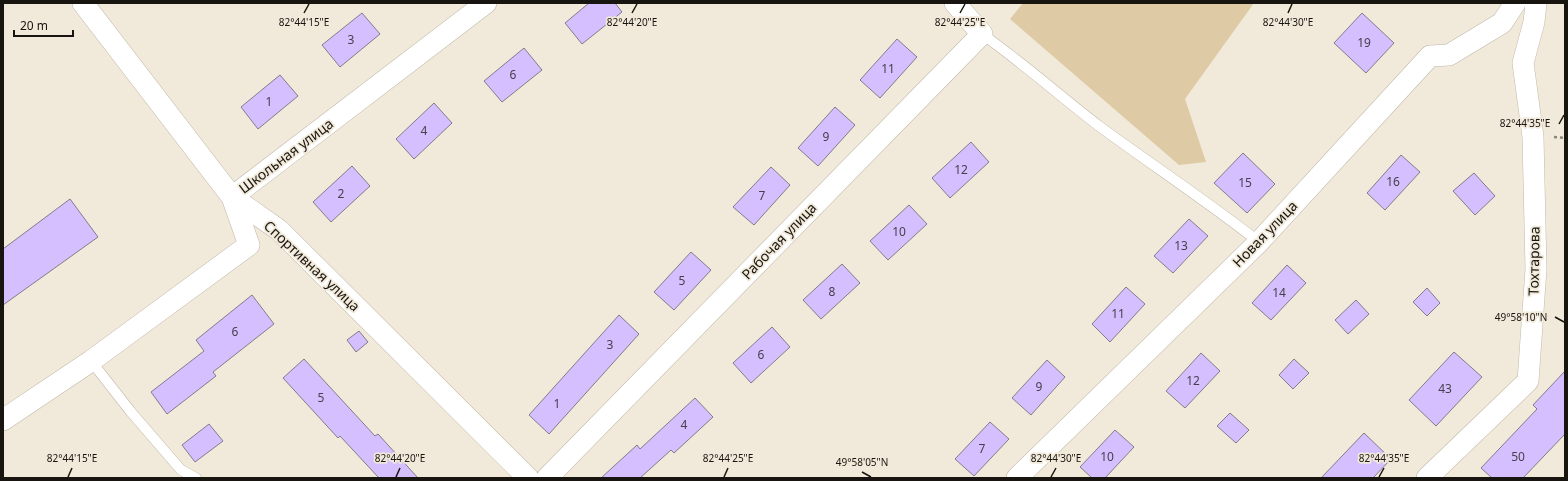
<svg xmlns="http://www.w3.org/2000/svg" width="1568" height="481" font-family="'Noto Sans',sans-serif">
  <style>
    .green { fill: #decba5 }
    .building { fill: #d5bffe; stroke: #817c8b }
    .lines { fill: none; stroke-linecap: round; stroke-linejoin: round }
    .lane-casing { stroke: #c1b9a9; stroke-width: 11 }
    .street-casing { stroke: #c1b9a9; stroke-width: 22 }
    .path { stroke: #8b867b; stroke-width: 2.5; stroke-dasharray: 3 3; stroke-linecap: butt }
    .lane { stroke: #fff; stroke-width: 10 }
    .street { stroke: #fff; stroke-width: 21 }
    .ticks { fill: none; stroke: #181510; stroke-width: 1.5 }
    .labels { text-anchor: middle; stroke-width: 3.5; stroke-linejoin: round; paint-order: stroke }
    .number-label { font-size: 12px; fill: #47404c }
    .street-label { font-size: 14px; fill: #181510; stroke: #f1e9d9 }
    .ticks-label { font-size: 10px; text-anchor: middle; fill: #181510; stroke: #f1e9d9; stroke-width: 3.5; stroke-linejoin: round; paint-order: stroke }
  </style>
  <rect width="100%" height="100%" fill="#f1e9d9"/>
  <path class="green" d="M 1023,3 L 1254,3 L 1185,99 L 1206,162 L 1179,165 L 1010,19 Z"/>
  <path class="building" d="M 589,3 L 615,3 L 622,12 L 582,44 L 565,23 Z
    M 362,13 L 380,34 L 340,67 L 322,45 Z
    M 1362,13 L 1394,43 L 1366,73 L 1334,43 Z
    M 897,39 L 917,57 L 880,98 L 860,80 Z
    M 524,48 L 542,70 L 502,102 L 484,81 Z
    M 280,75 L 298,96 L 258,129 L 241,107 Z
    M 434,103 L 452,123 L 414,159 L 396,139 Z
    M 835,107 L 855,125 L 818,166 L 798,148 Z
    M 971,142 L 989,162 L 950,198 L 932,178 Z
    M 1243,153 L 1275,184 L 1247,213 L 1214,183 Z
    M 1401,155 L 1420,172 L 1385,210 L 1367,193 Z
    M 352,166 L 370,186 L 331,222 L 313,202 Z
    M 771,167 L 790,185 L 754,225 L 733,207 Z
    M 1474,173 L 1495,196 L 1475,215 L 1453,191 Z
    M 70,199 L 98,237 L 3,305 L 3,249 Z
    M 909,205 L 927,224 L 888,260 L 870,241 Z
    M 1189,219 L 1208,236 L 1173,273 L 1154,256 Z
    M 691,252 L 711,270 L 674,310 L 654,292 Z
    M 842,264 L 860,283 L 821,319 L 803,300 Z
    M 1287,265 L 1306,283 L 1271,320 L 1252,303 Z
    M 1126,287 L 1145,304 L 1110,342 L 1092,324 Z
    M 1427,288 L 1440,303 L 1427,316 L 1413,302 Z
    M 252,295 L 274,324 L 213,372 L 216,376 L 167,414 L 151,392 L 204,351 L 196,340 Z
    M 1356,300 L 1369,314 L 1348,334 L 1335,320 Z
    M 619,315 L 639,334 L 549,434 L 529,415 Z
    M 772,327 L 790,347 L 751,383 L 733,363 Z
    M 359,331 L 368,342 L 356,352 L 347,340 Z
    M 1454,352 L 1482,377 L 1436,426 L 1409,400 Z
    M 1201,353 L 1220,371 L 1185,408 L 1166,391 Z
    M 304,359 L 375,436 L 378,434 L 418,478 L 379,478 L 340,436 L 338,438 L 283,378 Z
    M 1294,359 L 1309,373 L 1293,389 L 1279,375 Z
    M 1047,360 L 1065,377 L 1031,415 L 1012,398 Z
    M 1565,371 L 1565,434 L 1523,478 L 1492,478 L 1481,468 L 1537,409 L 1533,405 Z
    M 695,398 L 713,417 L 674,453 L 671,450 L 640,478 L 601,478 L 637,445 L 640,449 Z
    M 1230,413 L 1249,430 L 1236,443 L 1217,426 Z
    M 990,422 L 1009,439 L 974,476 L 955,459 Z
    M 209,424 L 223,441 L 195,462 L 182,445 Z
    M 1115,430 L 1134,447 L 1105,478 L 1092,478 L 1080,467 Z
    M 1364,433 L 1391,459 L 1373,478 L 1321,478 Z"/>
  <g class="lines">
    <defs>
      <path id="lane" d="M 982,34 C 1023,63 1060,96 1099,126 C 1152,165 1207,201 1259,242
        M 91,361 L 131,412 L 181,470 L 196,478"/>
      <path id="street" d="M 83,3 L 232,197 L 279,230 L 528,478
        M 3,420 L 91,361 L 249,245 L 232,197 L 486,3
        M 547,478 L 982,34 L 955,3
        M 1017,478 L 1259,242 L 1430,56 L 1449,55 L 1502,23 L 1515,3
        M 1427,478 L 1528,381 L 1536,269 L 1533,137 L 1523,63 L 1534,22 L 1536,3"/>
    </defs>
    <use href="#lane" class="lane-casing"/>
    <use href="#street" class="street-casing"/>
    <path class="path" d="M 1554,137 L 1565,138"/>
    <use href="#lane" class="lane"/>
    <use href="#street" class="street"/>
  </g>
  <path class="ticks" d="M 304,13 L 309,4M 632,13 L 637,4M 960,13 L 965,4M 1288,13 L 1292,4M 1559,124 L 1564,115M 1555,317 L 1564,322M 862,472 L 871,477M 68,477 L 72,468M 396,477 L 400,468M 724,477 L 728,468M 1051,477 L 1056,468M 1379,477 L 1384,468"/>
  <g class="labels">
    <g class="number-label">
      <text x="351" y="44">3</text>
      <text x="1364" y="47">19</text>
      <text x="888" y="73">11</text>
      <text x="513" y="79">6</text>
      <text x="269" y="106">1</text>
      <text x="424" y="135">4</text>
      <text x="826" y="141">9</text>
      <text x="961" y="174">12</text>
      <text x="1393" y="186">16</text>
      <text x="1245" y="187">15</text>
      <text x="341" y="198">2</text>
      <text x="762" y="200">7</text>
      <text x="899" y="236">10</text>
      <text x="1181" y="250">13</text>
      <text x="682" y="285">5</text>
      <text x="832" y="296">8</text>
      <text x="1279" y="297">14</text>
      <text x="1118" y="318">11</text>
      <text x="235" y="336">6</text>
      <text x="610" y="349">3</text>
      <text x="761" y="359">6</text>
      <text x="1193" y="385">12</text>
      <text x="1039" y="391">9</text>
      <text x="1445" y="393">43</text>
      <text x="321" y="402">5</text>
      <text x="557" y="408">1</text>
      <text x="684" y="429">4</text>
      <text x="982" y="453">7</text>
      <text x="1107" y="461">10</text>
      <text x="1518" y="461">50</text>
    </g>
    <g class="street-label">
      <text transform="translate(286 156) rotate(-37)" y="5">Школьная улица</text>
      <text transform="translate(1265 234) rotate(-46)" y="5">Новая улица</text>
      <text transform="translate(779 241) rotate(-46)" y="5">Рабочая улица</text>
      <text transform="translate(1534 261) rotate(-89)" y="5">Тохтарова</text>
      <text transform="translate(312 266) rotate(43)" y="5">Спортивная улица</text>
    </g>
  </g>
  <g class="ticks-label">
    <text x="304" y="26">82°44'15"E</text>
    <text x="632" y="26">82°44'20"E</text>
    <text x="960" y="26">82°44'25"E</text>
    <text x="1288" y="26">82°44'30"E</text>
    <text x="1525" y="127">82°44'35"E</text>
    <text x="1521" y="321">49°58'10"N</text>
    <text x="72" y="462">82°44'15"E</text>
    <text x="400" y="462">82°44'20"E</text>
    <text x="728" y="462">82°44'25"E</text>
    <text x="1056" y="462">82°44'30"E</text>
    <text x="1384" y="462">82°44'35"E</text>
    <text x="862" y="466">49°58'05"N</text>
  </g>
  <rect width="1568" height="481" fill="none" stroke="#181510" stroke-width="8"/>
  <path d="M14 30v6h59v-6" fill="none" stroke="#181510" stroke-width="2"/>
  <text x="20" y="30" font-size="12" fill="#181510" stroke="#f1e9d9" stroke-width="3" paint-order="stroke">20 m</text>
</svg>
